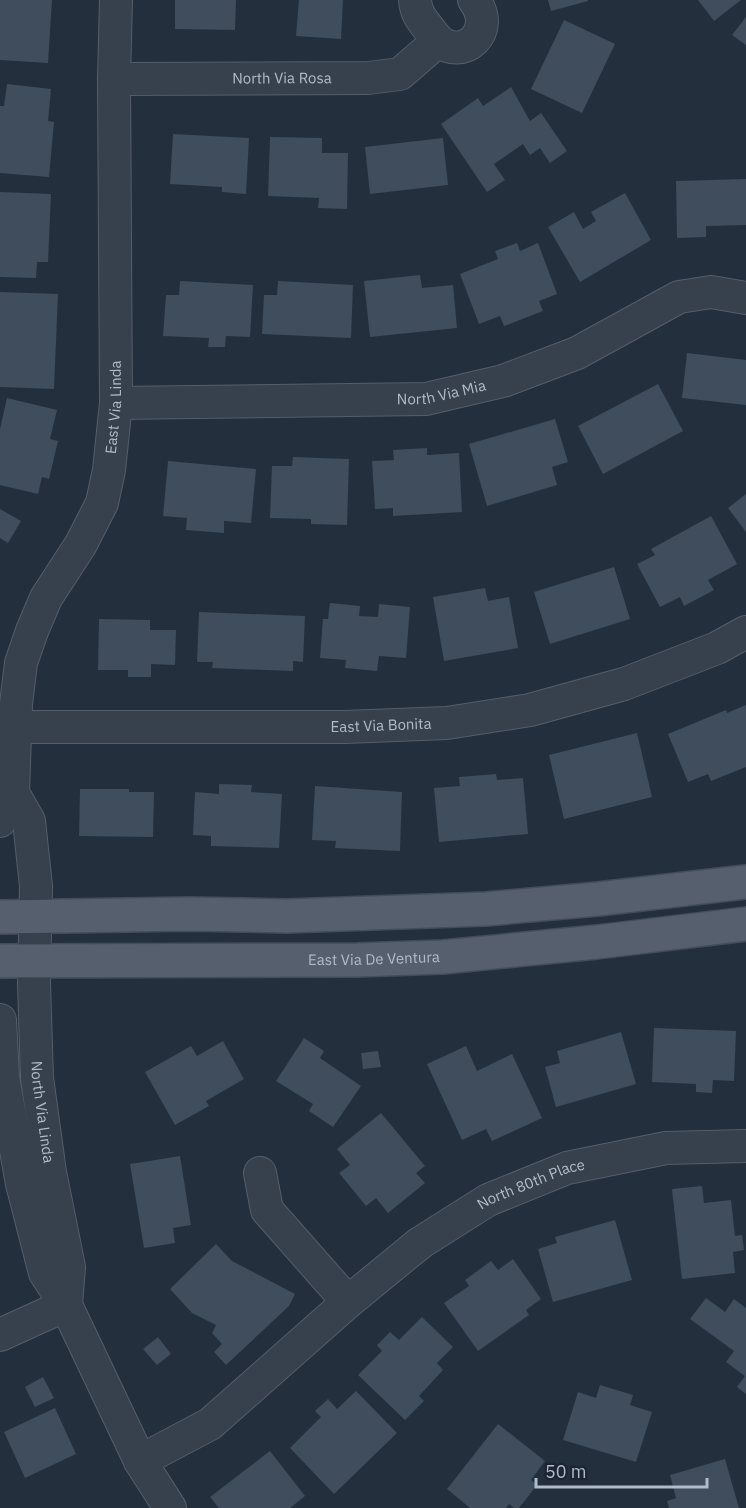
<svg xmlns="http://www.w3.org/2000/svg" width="746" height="1508" font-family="'IBM Plex Sans',sans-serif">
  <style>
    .building { fill: #3f4d5d }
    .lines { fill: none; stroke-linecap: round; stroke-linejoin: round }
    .minor-casing { stroke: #555e6b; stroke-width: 34 }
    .major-casing { stroke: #434c59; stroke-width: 36 }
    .minor { stroke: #37404d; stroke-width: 32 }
    .major { stroke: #555f6d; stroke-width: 33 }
    .labels { text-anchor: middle; stroke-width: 4.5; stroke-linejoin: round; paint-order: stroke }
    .street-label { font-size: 15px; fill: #b2bbc9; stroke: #1c2532 }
  </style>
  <rect width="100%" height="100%" fill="#232f3d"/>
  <path class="building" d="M 0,0 L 52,0 L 48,63 L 0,60 Z
    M 175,0 L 236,0 L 235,30 L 175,29 Z
    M 299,0 L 343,0 L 341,39 L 296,36 Z
    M 548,0 L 588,0 L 588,1 L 551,11 Z
    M 698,0 L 741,0 L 714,21 Z
    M 746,17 L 746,45 L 732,35 Z
    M 564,20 L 615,44 L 582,113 L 531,89 Z
    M 7,84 L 51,89 L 48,121 L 54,122 L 49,177 L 0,173 L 0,106 L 4,106 Z
    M 511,87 L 530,121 L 541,113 L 567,151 L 550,163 L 540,148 L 530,155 L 523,144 L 494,164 L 505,180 L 487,192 L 441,124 L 478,98 L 483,106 Z
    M 173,134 L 249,138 L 246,194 L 222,192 L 222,187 L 170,184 Z
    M 270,137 L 322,138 L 322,153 L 348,153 L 347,209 L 318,208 L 319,198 L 268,196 Z
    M 443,138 L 448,185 L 370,194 L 365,147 Z
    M 746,179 L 746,225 L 706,226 L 706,237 L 677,238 L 676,181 Z
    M 0,192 L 51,194 L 48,262 L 37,262 L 36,278 L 0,277 Z
    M 625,193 L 651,240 L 580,282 L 548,227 L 574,212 L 583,229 L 596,221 L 591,212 Z
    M 517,243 L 520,251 L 538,243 L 557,294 L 539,301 L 543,311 L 504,326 L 500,316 L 479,324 L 460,274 L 498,259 L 495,251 Z
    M 420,275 L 422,288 L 453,285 L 457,328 L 370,337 L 364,281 Z
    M 180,281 L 253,285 L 250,337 L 226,336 L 225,347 L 208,347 L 209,338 L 163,336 L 166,295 L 179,295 Z
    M 278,281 L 353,285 L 351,338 L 262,334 L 264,295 L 277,295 Z
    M 0,292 L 58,294 L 54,389 L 0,387 Z
    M 687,353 L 746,360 L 746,405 L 682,398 Z
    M 658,384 L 683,431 L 603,474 L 578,426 Z
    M 7,398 L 57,410 L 50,439 L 58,441 L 49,479 L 42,477 L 38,494 L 0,485 L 0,429 Z
    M 555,419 L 568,462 L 552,467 L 557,485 L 487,506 L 469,444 Z
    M 427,448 L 427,455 L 459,453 L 462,512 L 393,516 L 393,508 L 375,509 L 372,461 L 394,460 L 393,450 Z
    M 293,457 L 349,459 L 347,525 L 311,524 L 311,519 L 270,518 L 272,466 L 292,466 Z
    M 168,461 L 256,469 L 251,523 L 224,521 L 224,533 L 186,530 L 187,518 L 163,516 Z
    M 746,494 L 746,532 L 728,508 Z
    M 0,509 L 21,521 L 8,543 L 0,538 Z
    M 711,516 L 737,564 L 708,580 L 714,590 L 684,606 L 680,597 L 660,607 L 637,564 L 655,555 L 651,549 Z
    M 614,567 L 630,619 L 550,644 L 534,592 Z
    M 485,588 L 488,601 L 509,597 L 518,648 L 444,661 L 433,597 Z
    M 330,603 L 360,606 L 359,616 L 378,617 L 379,604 L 410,607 L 406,658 L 379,656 L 377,671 L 345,668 L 346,660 L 320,658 L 323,619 L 328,619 Z
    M 199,612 L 305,616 L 303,662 L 293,661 L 293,671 L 212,668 L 213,662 L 197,662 Z
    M 99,619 L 150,620 L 150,630 L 176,630 L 175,665 L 151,664 L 151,677 L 128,677 L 128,670 L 98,670 Z
    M 746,705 L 746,767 L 711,781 L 708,774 L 688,782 L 668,734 L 726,710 L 727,713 Z
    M 637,733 L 652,797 L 564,819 L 549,755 Z
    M 496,774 L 497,780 L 523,778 L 528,834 L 439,842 L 434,788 L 460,786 L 459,777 Z
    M 219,784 L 252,785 L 251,792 L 282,794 L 279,848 L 211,846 L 211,836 L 193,835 L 195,792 L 219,794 Z
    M 315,786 L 402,792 L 400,851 L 335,848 L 336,841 L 312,840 Z
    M 80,789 L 129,789 L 129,792 L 154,792 L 153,837 L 79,836 Z
    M 654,1028 L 736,1031 L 734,1081 L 713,1080 L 712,1093 L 696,1092 L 696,1084 L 652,1082 Z
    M 621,1032 L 636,1084 L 556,1107 L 545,1067 L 560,1063 L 557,1051 Z
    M 304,1038 L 324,1051 L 320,1058 L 361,1086 L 333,1127 L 309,1111 L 313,1104 L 276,1081 Z
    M 223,1041 L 244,1079 L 206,1101 L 209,1106 L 175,1125 L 145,1072 L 191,1046 L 197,1056 Z
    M 466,1046 L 477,1071 L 512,1054 L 542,1118 L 492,1141 L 486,1129 L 462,1140 L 427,1064 Z
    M 378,1051 L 381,1067 L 363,1069 L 361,1053 Z
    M 381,1113 L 425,1166 L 416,1173 L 425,1183 L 388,1213 L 376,1198 L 366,1206 L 339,1173 L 350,1165 L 337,1149 Z
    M 180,1156 L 191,1225 L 173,1228 L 175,1243 L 144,1248 L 130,1164 Z
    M 702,1186 L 704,1203 L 731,1200 L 735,1236 L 742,1235 L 744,1250 L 733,1252 L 735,1273 L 682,1279 L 672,1189 Z
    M 615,1220 L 632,1280 L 553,1302 L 538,1249 L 557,1243 L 555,1237 Z
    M 216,1244 L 232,1261 L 295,1294 L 289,1306 L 226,1365 L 214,1352 L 222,1344 L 212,1333 L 216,1325 L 192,1313 L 170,1289 Z
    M 513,1259 L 541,1299 L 526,1310 L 529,1315 L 478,1351 L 444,1303 L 469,1286 L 465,1280 L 491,1261 L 498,1270 Z
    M 706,1298 L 725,1312 L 734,1299 L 746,1308 L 746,1394 L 737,1387 L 745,1376 L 726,1362 L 734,1351 L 690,1319 Z
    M 422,1317 L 453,1347 L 437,1363 L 443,1370 L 419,1396 L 424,1401 L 405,1420 L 358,1375 L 382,1351 L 377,1345 L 390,1332 L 399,1340 Z
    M 158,1337 L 171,1354 L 157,1365 L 143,1349 Z
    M 43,1377 L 54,1398 L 35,1407 L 25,1387 Z
    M 600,1385 L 633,1395 L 630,1405 L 652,1412 L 636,1462 L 563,1440 L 578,1392 L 596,1398 Z
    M 356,1391 L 397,1433 L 334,1494 L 290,1448 L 321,1417 L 315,1411 L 328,1399 L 337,1409 Z
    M 55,1408 L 76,1454 L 25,1478 L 4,1432 Z
    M 498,1424 L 545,1461 L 531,1480 L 537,1485 L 519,1508 L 514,1508 L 509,1504 L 506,1508 L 470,1508 L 447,1489 Z
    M 270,1451 L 305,1496 L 290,1508 L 219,1508 L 210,1497 Z
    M 725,1459 L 739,1508 L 669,1508 L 667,1501 L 676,1498 L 670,1475 Z"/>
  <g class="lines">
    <defs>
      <g id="minor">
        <path d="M 415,0 C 416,13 421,19 429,29 C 432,33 435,37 438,40 C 462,62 498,32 474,0"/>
        <path id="s1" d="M 114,79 L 368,78 L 400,74 L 438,41"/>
        <path id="s2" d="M 116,403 L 426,399 L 503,381 L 577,353 L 679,297 L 711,292 L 746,298"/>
        <path id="s3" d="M 0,727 L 345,727 L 447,723 L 530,710 L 624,684 L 717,648 L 746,632"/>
        <path id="s4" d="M 13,793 L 29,821 L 36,886 L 34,983 L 37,1078 L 50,1172 L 69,1267 L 66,1305"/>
        <path id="s5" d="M 0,821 L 13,793 L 16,704 L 21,663 L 32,631 L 46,598 L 81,544 L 102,503 L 109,470 L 116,403 L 114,79 L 116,0"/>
        <path d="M 0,1020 L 3,1077 L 22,1184 L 45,1273 L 66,1305 L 140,1461 L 170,1508"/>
        <path d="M 260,1173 L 267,1210 L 348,1302"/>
        <path d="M 0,1335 L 66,1305"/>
        <path id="s6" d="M 140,1461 L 210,1424 L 348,1302 L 420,1243 L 488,1200 L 567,1168 L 666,1148 L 746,1146"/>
      </g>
      <g id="major">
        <path d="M 0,917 L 190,914 L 287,916 L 486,909 L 598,899 L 746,882"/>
        <path id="s7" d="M 0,961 L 357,960 L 443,957 L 597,942 L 746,924"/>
      </g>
    </defs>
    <use href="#minor" class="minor-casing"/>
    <use href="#major" class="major-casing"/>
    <use href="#minor" class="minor"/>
    <use href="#major" class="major"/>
  </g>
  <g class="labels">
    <g class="street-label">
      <text dy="5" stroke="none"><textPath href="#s1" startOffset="168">North Via Rosa</textPath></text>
      <text dy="5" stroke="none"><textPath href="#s2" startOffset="326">North Via Mia</textPath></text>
      <text dy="5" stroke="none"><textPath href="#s5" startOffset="438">East Via Linda</textPath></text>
      <text dy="5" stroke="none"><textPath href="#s3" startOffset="381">East Via Bonita</textPath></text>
      <text dy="5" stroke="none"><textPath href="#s7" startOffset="374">East Via De Ventura</textPath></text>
      <text dy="5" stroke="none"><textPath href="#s4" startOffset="324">North Via Linda</textPath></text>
      <text dy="5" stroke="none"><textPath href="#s6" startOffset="483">North 80th Place</textPath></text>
    </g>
  </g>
  <path d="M536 1478v9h171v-9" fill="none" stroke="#b2bbc9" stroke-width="3"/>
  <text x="545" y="1478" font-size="18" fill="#b2bbc9" stroke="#1c2532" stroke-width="4.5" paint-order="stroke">50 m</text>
</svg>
